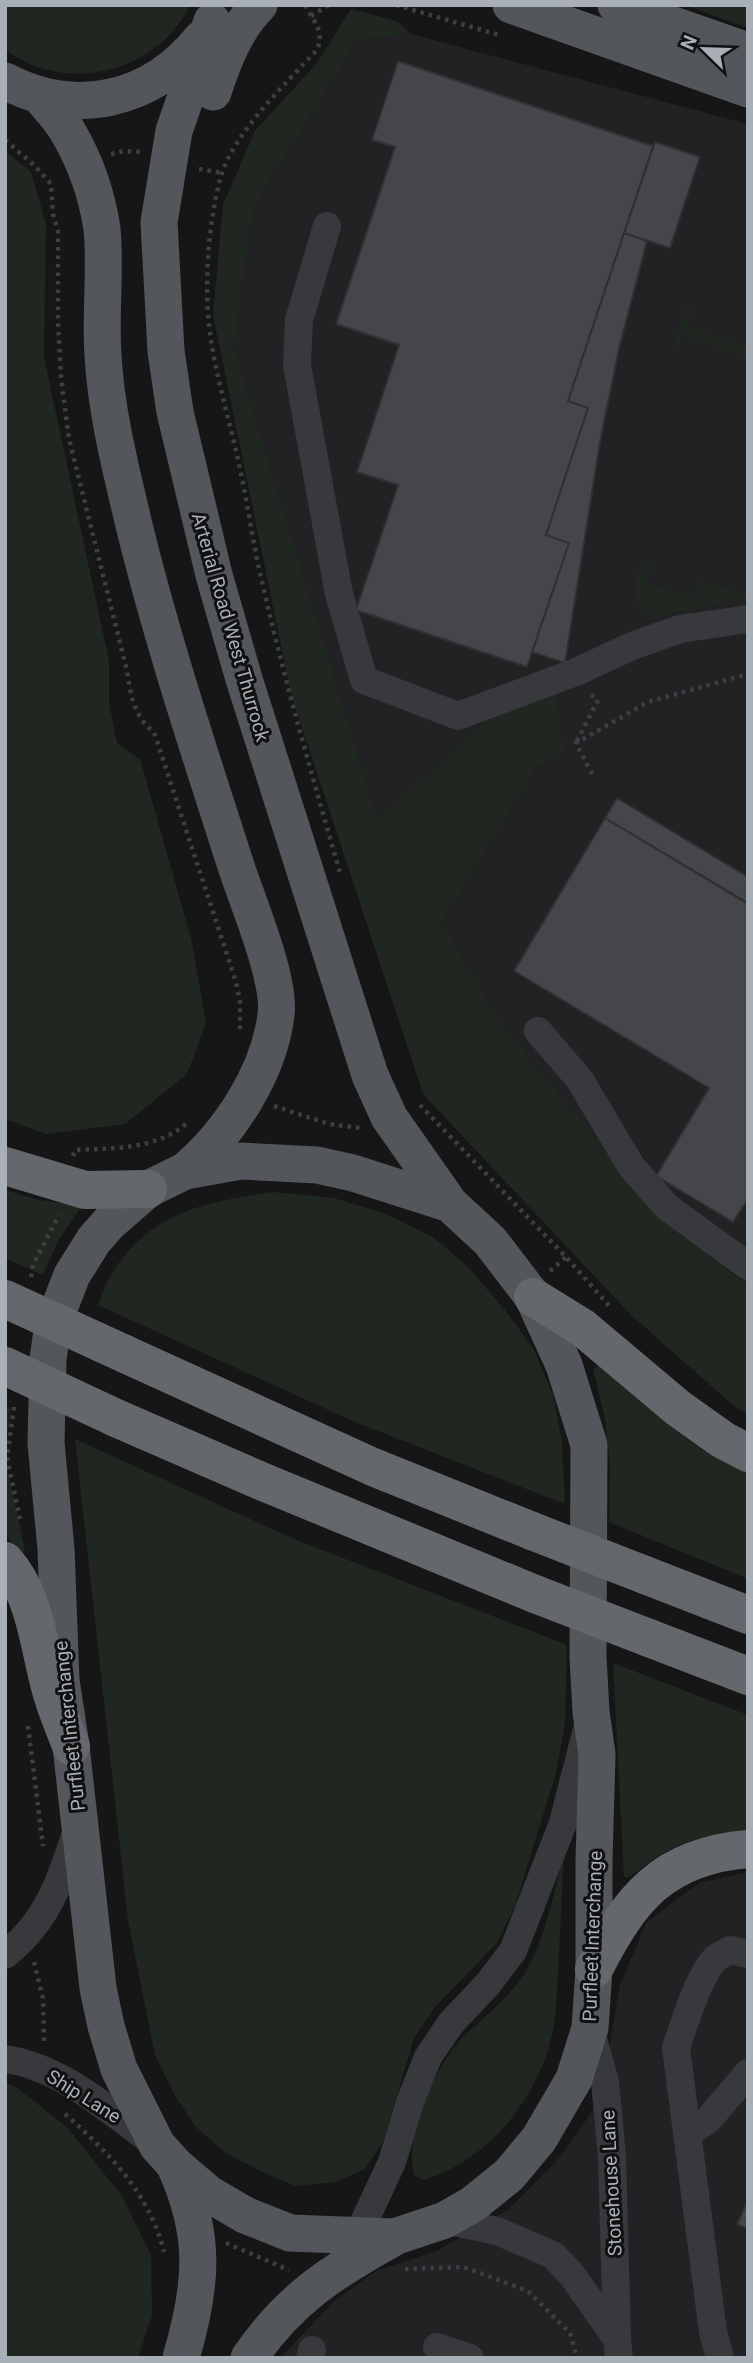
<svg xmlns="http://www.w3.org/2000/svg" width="753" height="2363" font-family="Roboto,sans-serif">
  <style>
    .built { fill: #222224 }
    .green { fill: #202720 }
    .building { fill: #45464a; stroke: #303033; stroke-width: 2 }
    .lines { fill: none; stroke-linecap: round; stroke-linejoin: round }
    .path { stroke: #3d4043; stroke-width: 4.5; stroke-dasharray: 3.5 5; stroke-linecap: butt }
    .minor { stroke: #37393c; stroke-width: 28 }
    .major { stroke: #53565b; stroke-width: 37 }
    .highway { stroke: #64686c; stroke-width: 38 }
    .highway-bridge { stroke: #64686c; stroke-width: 38 }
    .labels { text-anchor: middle; stroke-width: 6; stroke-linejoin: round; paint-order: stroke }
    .street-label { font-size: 19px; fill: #a9afb6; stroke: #111112 }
  </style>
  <rect width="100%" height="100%" fill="#161617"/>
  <path class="built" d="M 411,34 L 748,124 L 748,1287 L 645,1200 L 502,1024 L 442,923 L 536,768 L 565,750 L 495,711 L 378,819 L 234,347 L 254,206 L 358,40 Z
    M 748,1872 L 748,2358 L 280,2358 L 332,2303 L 376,2271 L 437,2251 L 508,2210 L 561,2156 L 600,2100 L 620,1985 L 646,1923 L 699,1883 Z"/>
  <path class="green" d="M 5,5 L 190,5 C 158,73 64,96 5,49 Z
    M 685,5 L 748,5 L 748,28 Z
    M 351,9 L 397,21 L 411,34 L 358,40 L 254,206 L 234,347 L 378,819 L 495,711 L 554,692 L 565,750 L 536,768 L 442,923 L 502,1024 L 645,1200 L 748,1287 L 748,1414 L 735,1407 L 631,1315 L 423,1094 L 291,694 L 213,315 L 223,205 L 255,131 L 317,63 Z
    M 5,151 L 31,172 L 46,224 L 44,357 L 109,661 L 109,704 L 117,743 L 140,759 L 191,938 L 206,1023 L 187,1074 L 125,1124 L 46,1134 L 5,1119 Z
    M 691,305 L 693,306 L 689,327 L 748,347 L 748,357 L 683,336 L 677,352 L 675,351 L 673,348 L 683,309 Z
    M 642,562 L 653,565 L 647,583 L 693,598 L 700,580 L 748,595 L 748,599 L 663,615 L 645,614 C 631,602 632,576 642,562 Z
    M 5,1190 L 39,1200 L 78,1205 L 81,1207 L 58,1241 L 43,1275 L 5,1258 Z
    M 273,1192 L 334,1198 L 386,1214 L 433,1237 L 468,1267 L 505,1310 L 533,1348 L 553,1395 L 562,1442 L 565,1504 L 355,1422 L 98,1305 C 102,1295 105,1284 111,1275 C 149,1212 206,1202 273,1192 Z
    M 599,1364 L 685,1430 L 748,1472 L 748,1579 L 609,1522 L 610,1466 L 605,1418 L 593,1369 Z
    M 5,1406 L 10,1408 L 5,1458 L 25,1550 L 21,1554 L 5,1534 Z
    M 75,1439 L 294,1539 L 567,1645 L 565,1723 L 556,1773 L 515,1906 L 497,1943 L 435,2007 L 414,2038 L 383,2142 L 365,2169 L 335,2182 L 296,2186 L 264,2173 L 226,2153 L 196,2127 L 174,2094 L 155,2055 L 128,1920 Z
    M 613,1663 L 748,1715 L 748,1830 C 709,1834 687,1838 654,1859 C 644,1865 637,1873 626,1878 L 624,1876 Z
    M 564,1854 C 562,1893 560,1932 558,1971 C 557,1988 557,2007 554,2024 C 543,2093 491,2160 423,2180 L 414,2175 C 413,2168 411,2160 412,2153 C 415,2114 439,2060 467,2033 C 490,2012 514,1994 529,1966 C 547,1932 554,1891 564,1854 Z
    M 5,2083 L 16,2087 L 68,2128 L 122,2196 L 151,2255 L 152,2315 L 138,2358 L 5,2358 Z"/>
  <path class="building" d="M 398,61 L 653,146 L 568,401 L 588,408 L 546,535 L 569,543 L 527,667 L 356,610 L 398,485 L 357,472 L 399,345 L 336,324 L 395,147 L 372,140 Z
    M 655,142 L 700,157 L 670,248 L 624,233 Z
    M 624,233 L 647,241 L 619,349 L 600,442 L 565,663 L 532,652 L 569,543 L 546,535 L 588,408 L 568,401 Z
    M 617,798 L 748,877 L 748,904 L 605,818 Z
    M 605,818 L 748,903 L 748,1199 L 733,1222 L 656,1176 L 709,1088 L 514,971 Z
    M 748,2200 L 748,2229 L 737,2224 Z"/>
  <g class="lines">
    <path class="path" d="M 305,5 C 314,22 325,31 317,50 C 286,83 234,133 221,176 C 208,223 203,292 211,340 C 217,381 230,422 239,464 C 247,500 252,537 260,573 C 283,675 312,776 341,876
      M 396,5 L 499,35
      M 311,16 L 329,5
      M 5,140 L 35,166 L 51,184 L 53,214 L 58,231 L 58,322 L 61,378 L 69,439 L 127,671 C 131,695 133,716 154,732 L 236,982 L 240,1001 L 240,1030
      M 111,154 L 124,151 L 140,152
      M 199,169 L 222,173
      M 577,741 L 598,700 L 588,693
      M 592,774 L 576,743 L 648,702 L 748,674
      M 420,1105 L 566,1257 L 611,1308
      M 274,1106 L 329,1124 L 360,1128
      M 73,1156 L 75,1150 C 113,1148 156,1150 187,1123
      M 550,1271 L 566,1257
      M 31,1277 L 33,1265 L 59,1215
      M 14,1407 L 7,1458 L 20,1519
      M 28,1726 L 43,1846
      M 34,1962 L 43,1998 L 44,2043
      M 65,2114 C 108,2152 150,2194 164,2252
      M 226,2243 L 289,2270
      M 405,2269 L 464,2267 L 528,2291 L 570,2333 L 577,2358"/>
    <path class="minor" d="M 327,226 L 299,320 L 297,365 L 339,594 L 364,680 L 458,716 L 576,672 L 632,646 L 680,629 L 748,619
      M 538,1031 L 580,1080 L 631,1166 L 667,1207 L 748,1266
      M 5,1955 C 49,1920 60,1881 77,1830
      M 590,2028 L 605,2082 L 612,2156 L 617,2339 L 619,2358
      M 5,2059 C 62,2067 109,2111 154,2143
      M 688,2133 L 709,2119 L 748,2073
      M 445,2220 L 497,2231 L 553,2255 L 572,2275 L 617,2339
      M 357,2237 L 392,2162 L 410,2102 L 428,2057 L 451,2023 L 487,1985 L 513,1951 L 563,1823 L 588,1725
      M 437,2347 L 470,2358
      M 310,2358 L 312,2350
      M 720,2358 L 713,2332 L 676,2048 C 683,2027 700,1972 716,1958 C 719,1955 726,1953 730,1950 L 748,1954"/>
    <path class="major" d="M 511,5 L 748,89
      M 616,5 L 748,51
      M 212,21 L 174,131 L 159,222 L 166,351 L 175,412 L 214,575 L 244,679 L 370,1075 L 389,1117 L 450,1204
      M 5,81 C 76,118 151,101 201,39
      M 213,92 C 223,61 235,29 259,5
      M 40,96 C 49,107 61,119 68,132 C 85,161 97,195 102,229 C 106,269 100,314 103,355 C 106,412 121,470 134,525 C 162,640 200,754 236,866 C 248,903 281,980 276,1015 C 269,1073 229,1134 185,1171
      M 241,1161 L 317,1165 L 353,1173 L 450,1204 L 490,1241 L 533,1297 L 564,1365 L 589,1445 L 588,1657 L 591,1712 L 597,1754 L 594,1862 L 594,1969 L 590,2028 L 574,2079 L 539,2139 L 509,2175 L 473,2204 L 445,2220 L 394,2237 L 290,2233 L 245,2215 L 209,2194 L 175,2165 L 157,2145 L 119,2069 L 106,2026 L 98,1988 L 71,1746 L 61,1680 L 56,1549 L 46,1443 L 48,1359 L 53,1324 L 72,1275 L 94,1240 L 109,1223 L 148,1189 L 185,1171 Z
      M 175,2166 C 207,2236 202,2286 181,2358
      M 249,2358 C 289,2299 332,2272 393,2238"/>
    <path class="highway" d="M 5,1166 L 85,1190 L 148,1189
      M 533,1297 L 583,1328 L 678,1408 L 723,1440 L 748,1453
      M 125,1354 L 373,1467 L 532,1531
      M 116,1418 L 261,1481 L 535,1594
      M 5,1561 C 37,1597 39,1651 52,1694 C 57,1712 65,1729 71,1746
      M 645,1575 L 748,1615
      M 649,1638 L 748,1676
      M 594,1969 C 630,1898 663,1856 748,1849"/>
    <path class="highway-bridge" d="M 5,1299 L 125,1354
      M 5,1366 L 116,1418
      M 532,1531 L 645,1575
      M 535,1594 L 649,1638"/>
  </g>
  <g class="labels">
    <g class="street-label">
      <text transform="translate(231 627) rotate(74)" y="7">Arterial Road West Thurrock</text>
      <text transform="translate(69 1726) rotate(-96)" y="7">Purfleet Interchange</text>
      <text transform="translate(592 1936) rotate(-88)" y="7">Purfleet Interchange</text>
      <text transform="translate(84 2096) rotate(32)" y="7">Ship Lane</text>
      <text transform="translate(611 2183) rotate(-93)" y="7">Stonehouse Lane</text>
    </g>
  </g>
  <rect width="753" height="2363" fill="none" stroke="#a9afb6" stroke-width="14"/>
  <g transform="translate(704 49) rotate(293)" stroke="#111112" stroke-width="5" paint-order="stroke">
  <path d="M0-5L12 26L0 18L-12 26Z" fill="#a9afb6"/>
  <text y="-10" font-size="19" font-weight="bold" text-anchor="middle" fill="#a9afb6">N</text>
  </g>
</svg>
